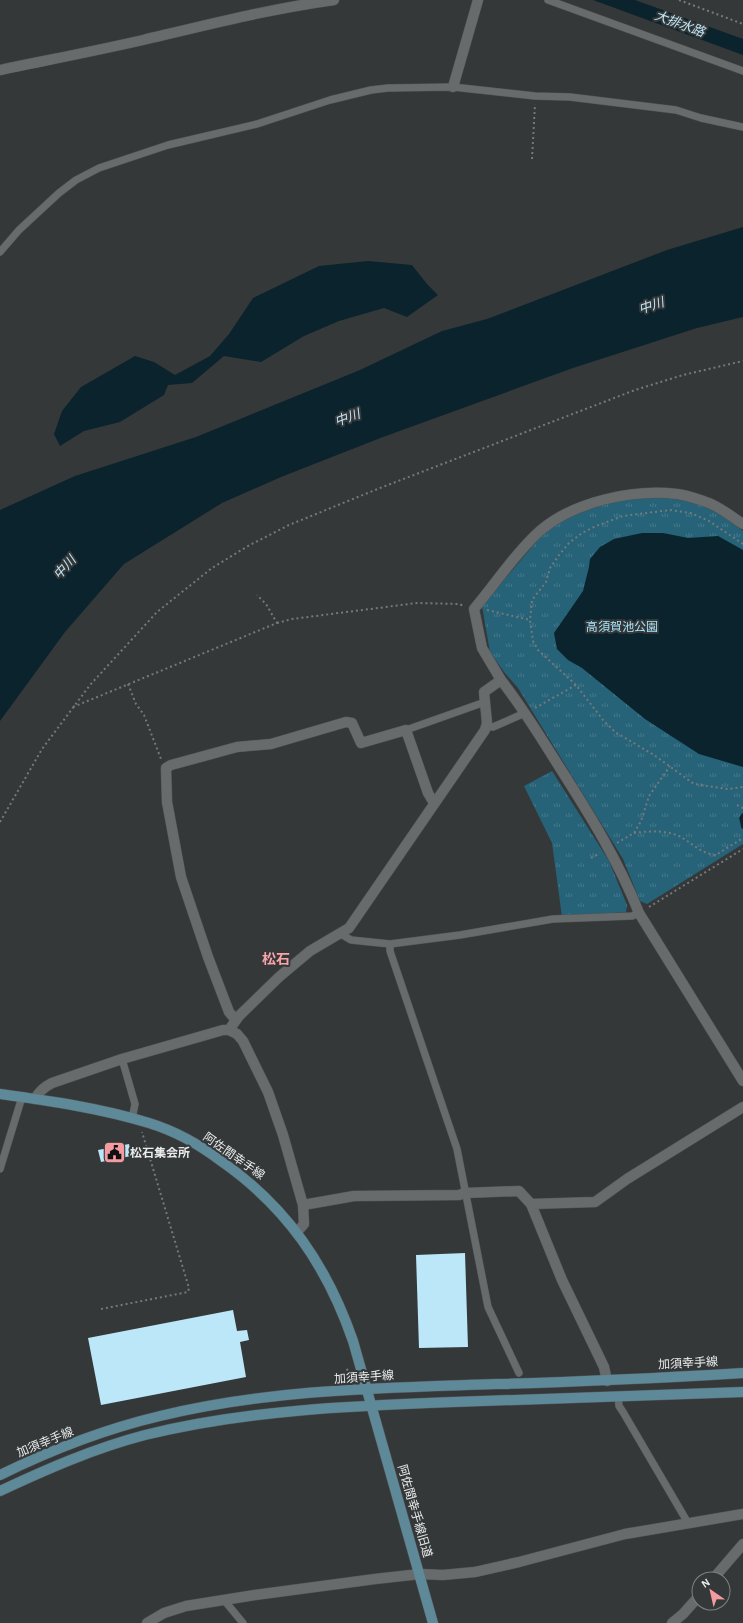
<svg xmlns="http://www.w3.org/2000/svg" width="743" height="1623" font-family="'Alegreya Sans','Noto Sans JP',sans-serif">
  <style>
    .park { fill: url(#park-tufts) }
    .water { fill: #0b232c }
    .lines { fill: none; stroke-linecap: round; stroke-linejoin: round }
    .stream { stroke: #0b232c; stroke-width: 3.5 }
    .building { fill: #bce7f9 }
    .lane-casing { stroke: #525456; stroke-width: 8 }
    .street-casing { stroke: #525456; stroke-width: 11 }
    .secondary-casing { stroke: #525456; stroke-width: 11 }
    .path { stroke: #767979; stroke-width: 2; stroke-dasharray: 2 3; stroke-linecap: butt }
    .lane { stroke: #686b6c; stroke-width: 7 }
    .street { stroke: #686b6c; stroke-width: 10 }
    .secondary { stroke: #5e8998; stroke-width: 10 }
    .labels { text-anchor: middle; stroke-width: 4; stroke-linejoin: round; paint-order: stroke }
    .park-label { font-size: 12px; fill: #a6e2fa; stroke: #353839 }
    .poi-label { font-size: 12px; font-weight: bold; fill: #eaecec; stroke: #353839; text-anchor: start }
    .street-label { font-size: 12px; fill: #eaecec; stroke: #353839 }
    .water-label { font-size: 13px; font-style: italic; fill: #bfe6f6; stroke: #353839 }
    .quarter-label { font-size: 14px; font-weight: bold; fill: #f8a4a9; stroke: #353839 }
  </style>
  <defs>
    <pattern id="park-tufts" width="24" height="20" patternUnits="userSpaceOnUse"><rect width="24" height="20" fill="#266278"/><path d="M3 7l-1-3M5 7V3M7 7l1-3M15 17l-1-3M17 17v-4M19 17l1-3" fill="none" stroke="#46798b"/></pattern>
  </defs>
  <rect width="100%" height="100%" fill="#353839"/>
  <path class="park" d="M 646,497 C 690,498 708,504 743,531 L 743,844 L 647,904 L 640,901 L 623,859 L 529,706 L 518,688 L 504,672 L 490,652 L 482,606 L 542,535 C 562,518 589,507 615,501 C 625,498 636,498 646,497 Z
    M 552,771 L 609,861 L 627,905 L 626,912 L 562,917 L 552,843 L 524,786 Z"/>
  <path class="water" d="M 593,0 L 635,0 L 743,39 L 743,55 Z
    M 743,227 L 743,317 L 697,328 L 573,368 L 383,437 L 281,477 L 222,503 L 124,564 L 65,632 L 0,721 L 0,510 L 75,476 L 196,437 L 360,370 L 442,331 L 487,319 L 667,250 Z
    M 368,261 L 412,265 L 427,284 L 438,295 L 407,317 L 384,308 L 339,321 L 304,336 L 261,362 L 224,356 L 192,383 L 168,385 L 164,395 L 120,422 L 84,431 L 60,446 L 54,434 L 62,411 L 81,387 L 135,356 L 154,362 L 175,375 L 210,356 L 229,334 L 253,298 L 319,266 Z
    M 642,533 L 663,533 L 688,538 L 718,536 L 743,550 L 743,767 L 699,754 L 645,719 L 582,668 L 568,660 L 557,649 L 554,633 L 583,591 L 589,567 L 590,559 L 600,547 L 614,539 Z"/>
  <g class="lines">
    <path class="stream" d="M 743,815 L 741,818 L 743,827"/>
  </g>
  <path class="building" d="M 129,1144 L 131,1156 L 101,1162 L 98,1150 Z
    M 465,1253 L 468,1347 L 419,1348 L 416,1255 Z
    M 233,1310 L 237,1331 L 247,1330 L 249,1340 L 240,1342 L 246,1377 L 101,1405 L 88,1338 Z"/>
  <g class="lines">
    <defs>
      <path id="lane" d="M 548,0 L 743,71
        M 0,252 L 19,230 L 59,193 L 76,180 L 99,168 L 168,145 L 257,124 L 330,100 L 371,90 L 388,88 L 453,87 L 535,96 L 570,97 L 676,110 L 701,118 L 743,127
        M 486,726 L 493,727 L 525,713
        M 406,730 L 485,702
        M 341,934 L 351,940 L 390,944 L 460,935 L 553,919 L 632,916 L 639,913
        M 390,944 L 390,951 L 457,1149 L 488,1307 L 519,1373
        M 122,1059 L 135,1104 L 132,1119
        M 0,1169 L 22,1097
        M 618,1396 L 619,1406 L 623,1412 L 688,1523
        M 224,1600 L 243,1623"/>
      <path id="street" d="M 0,70 C 48,60 95,51 143,40 C 206,25 269,9 334,0
        M 453,87 L 478,0
        M 501,680 C 523,708 541,738 560,768 C 590,815 619,862 639,913 L 743,1081
        M 235,1019 L 229,1012 L 208,957 L 181,877 L 167,802 L 166,768 L 171,765 L 237,747 L 271,744 L 346,722 L 352,723 L 361,743 L 406,730 L 428,793 L 434,803
        M 229,1030 L 239,1016 L 279,977 L 310,951 L 349,928 L 485,730 L 487,723 L 484,692 L 501,680 L 482,648 L 474,609 C 495,584 517,551 541,530 C 575,501 634,489 677,494 C 687,495 697,499 706,502 C 719,506 732,517 743,524
        M 35,1099 C 39,1091 44,1087 52,1083 L 122,1059 L 223,1030 L 229,1030 L 237,1034 L 243,1041 L 268,1092 L 283,1135 L 303,1205 L 304,1224 L 297,1232
        M 531,1204 L 595,1202 L 627,1179 L 743,1107
        M 303,1205 L 354,1196 L 459,1195 L 465,1193 L 519,1191 L 531,1204 L 562,1280 L 604,1367 L 607,1381
        M 713,1579 L 743,1544
        M 147,1623 L 164,1613 L 186,1606 L 255,1595 L 375,1579 L 420,1574 L 443,1575 L 475,1572 L 519,1562 L 625,1534 L 743,1514
        M 672,1623 L 683,1614 L 699,1596"/>
      <path id="secondary" d="M 0,1094 C 50,1101 100,1108 149,1123 C 175,1131 200,1145 221,1161 C 287,1207 327,1266 353,1341 L 433,1623
        M 0,1475 C 51,1450 105,1429 160,1416 C 270,1389 384,1388 496,1384 C 579,1382 661,1378 743,1373
        M 0,1491 C 47,1469 95,1448 145,1435 C 246,1410 351,1406 454,1402 C 551,1398 647,1395 743,1392"/>
    </defs>
    <use href="#lane" class="lane-casing"/>
    <use href="#street" class="street-casing"/>
    <use href="#secondary" class="secondary-casing"/>
    <path class="path" d="M 679,0 L 743,24
      M 532,159 L 535,104
      M 743,544 L 709,521 L 691,513 L 670,510 L 623,516 L 596,526 L 582,533 L 569,543 L 559,555 L 550,568 L 546,582 L 532,600 L 530,620 L 533,641 L 538,650 L 576,685 L 603,720 L 615,732 L 654,755 L 694,784 L 728,789 L 743,787
      M 487,610 L 530,620
      M 277,623 L 292,619 L 417,603 L 459,604 L 464,606
      M 128,684 L 136,704 L 144,715 L 161,759
      M 73,707 L 277,623 L 266,604 L 257,595
      M 535,708 L 576,685
      M 737,805 L 743,808
      M 0,822 L 42,749 L 90,685 L 157,612 L 212,568 L 248,546 L 289,525 L 380,488 L 635,390 L 683,375 L 743,361
      M 634,833 C 648,831 665,830 679,836 C 691,842 701,854 716,855 L 743,838
      M 617,843 L 634,833 L 641,821 L 649,796 L 670,766
      M 591,858 L 600,853
      M 649,907 L 743,849
      M 101,1309 L 188,1292 L 189,1288 L 142,1132
      M 343,1374 L 349,1368"/>
    <use href="#lane" class="lane"/>
    <use href="#street" class="street"/>
    <use href="#secondary" class="secondary"/>
  </g>
  <defs>
    <symbol id="civic-square" viewBox="-11 -11 22 22"><rect x="-9" y="-9" width="18" height="18" rx="4" fill="#f49aa1" stroke="#353839"/><path d="M-.6-6.5H3V-4.5H.6V-3L4-1V1h2V6H-6V1h2V-1L-.6-3ZM-1.2 2.5V6h2.4V2.5Z" fill="#111"/></symbol>
  </defs>
  <g fill-rule="evenodd">
    <use href="#civic-square" x="102" y="1140" width="25" height="25"/>
  </g>
  <g class="labels">
    <g class="park-label">
      <text x="622" y="631">高須賀池公園</text>
    </g>
    <g class="poi-label">
      <text x="130" y="1157">松石集会所</text>
    </g>
    <g class="street-label">
      <text transform="translate(234 1156) rotate(35)" y="4">阿佐間幸手線</text>
      <text transform="translate(688 1363) rotate(-3)" y="4">加須幸手線</text>
      <text transform="translate(364 1377) rotate(-4)" y="4">加須幸手線</text>
      <text transform="translate(45 1442) rotate(-22)" y="4">加須幸手線</text>
      <text transform="translate(415 1511) rotate(74)" y="4">阿佐間幸手線旧道</text>
    </g>
    <g class="water-label">
      <text transform="translate(680 23) rotate(20)" y="5">大排水路</text>
      <text transform="translate(651 305) rotate(-18)" y="5">中川</text>
      <text transform="translate(347 417) rotate(-20)" y="5">中川</text>
      <text transform="translate(64 567) rotate(-48)" y="5">中川</text>
    </g>
    <g class="quarter-label">
      <text x="276" y="964">松石</text>
    </g>
  </g>
  <g transform="translate(711 1591) rotate(326)"><circle r="19" fill="#353839" stroke="#7d8081"/>
  <path d="M0-3L7 15L0 10L-7 15Z" fill="#f49aa1"/>
  <text y="-6" font-size="11" font-weight="bold" text-anchor="middle" fill="#eaecec">N</text>
  </g>
</svg>
